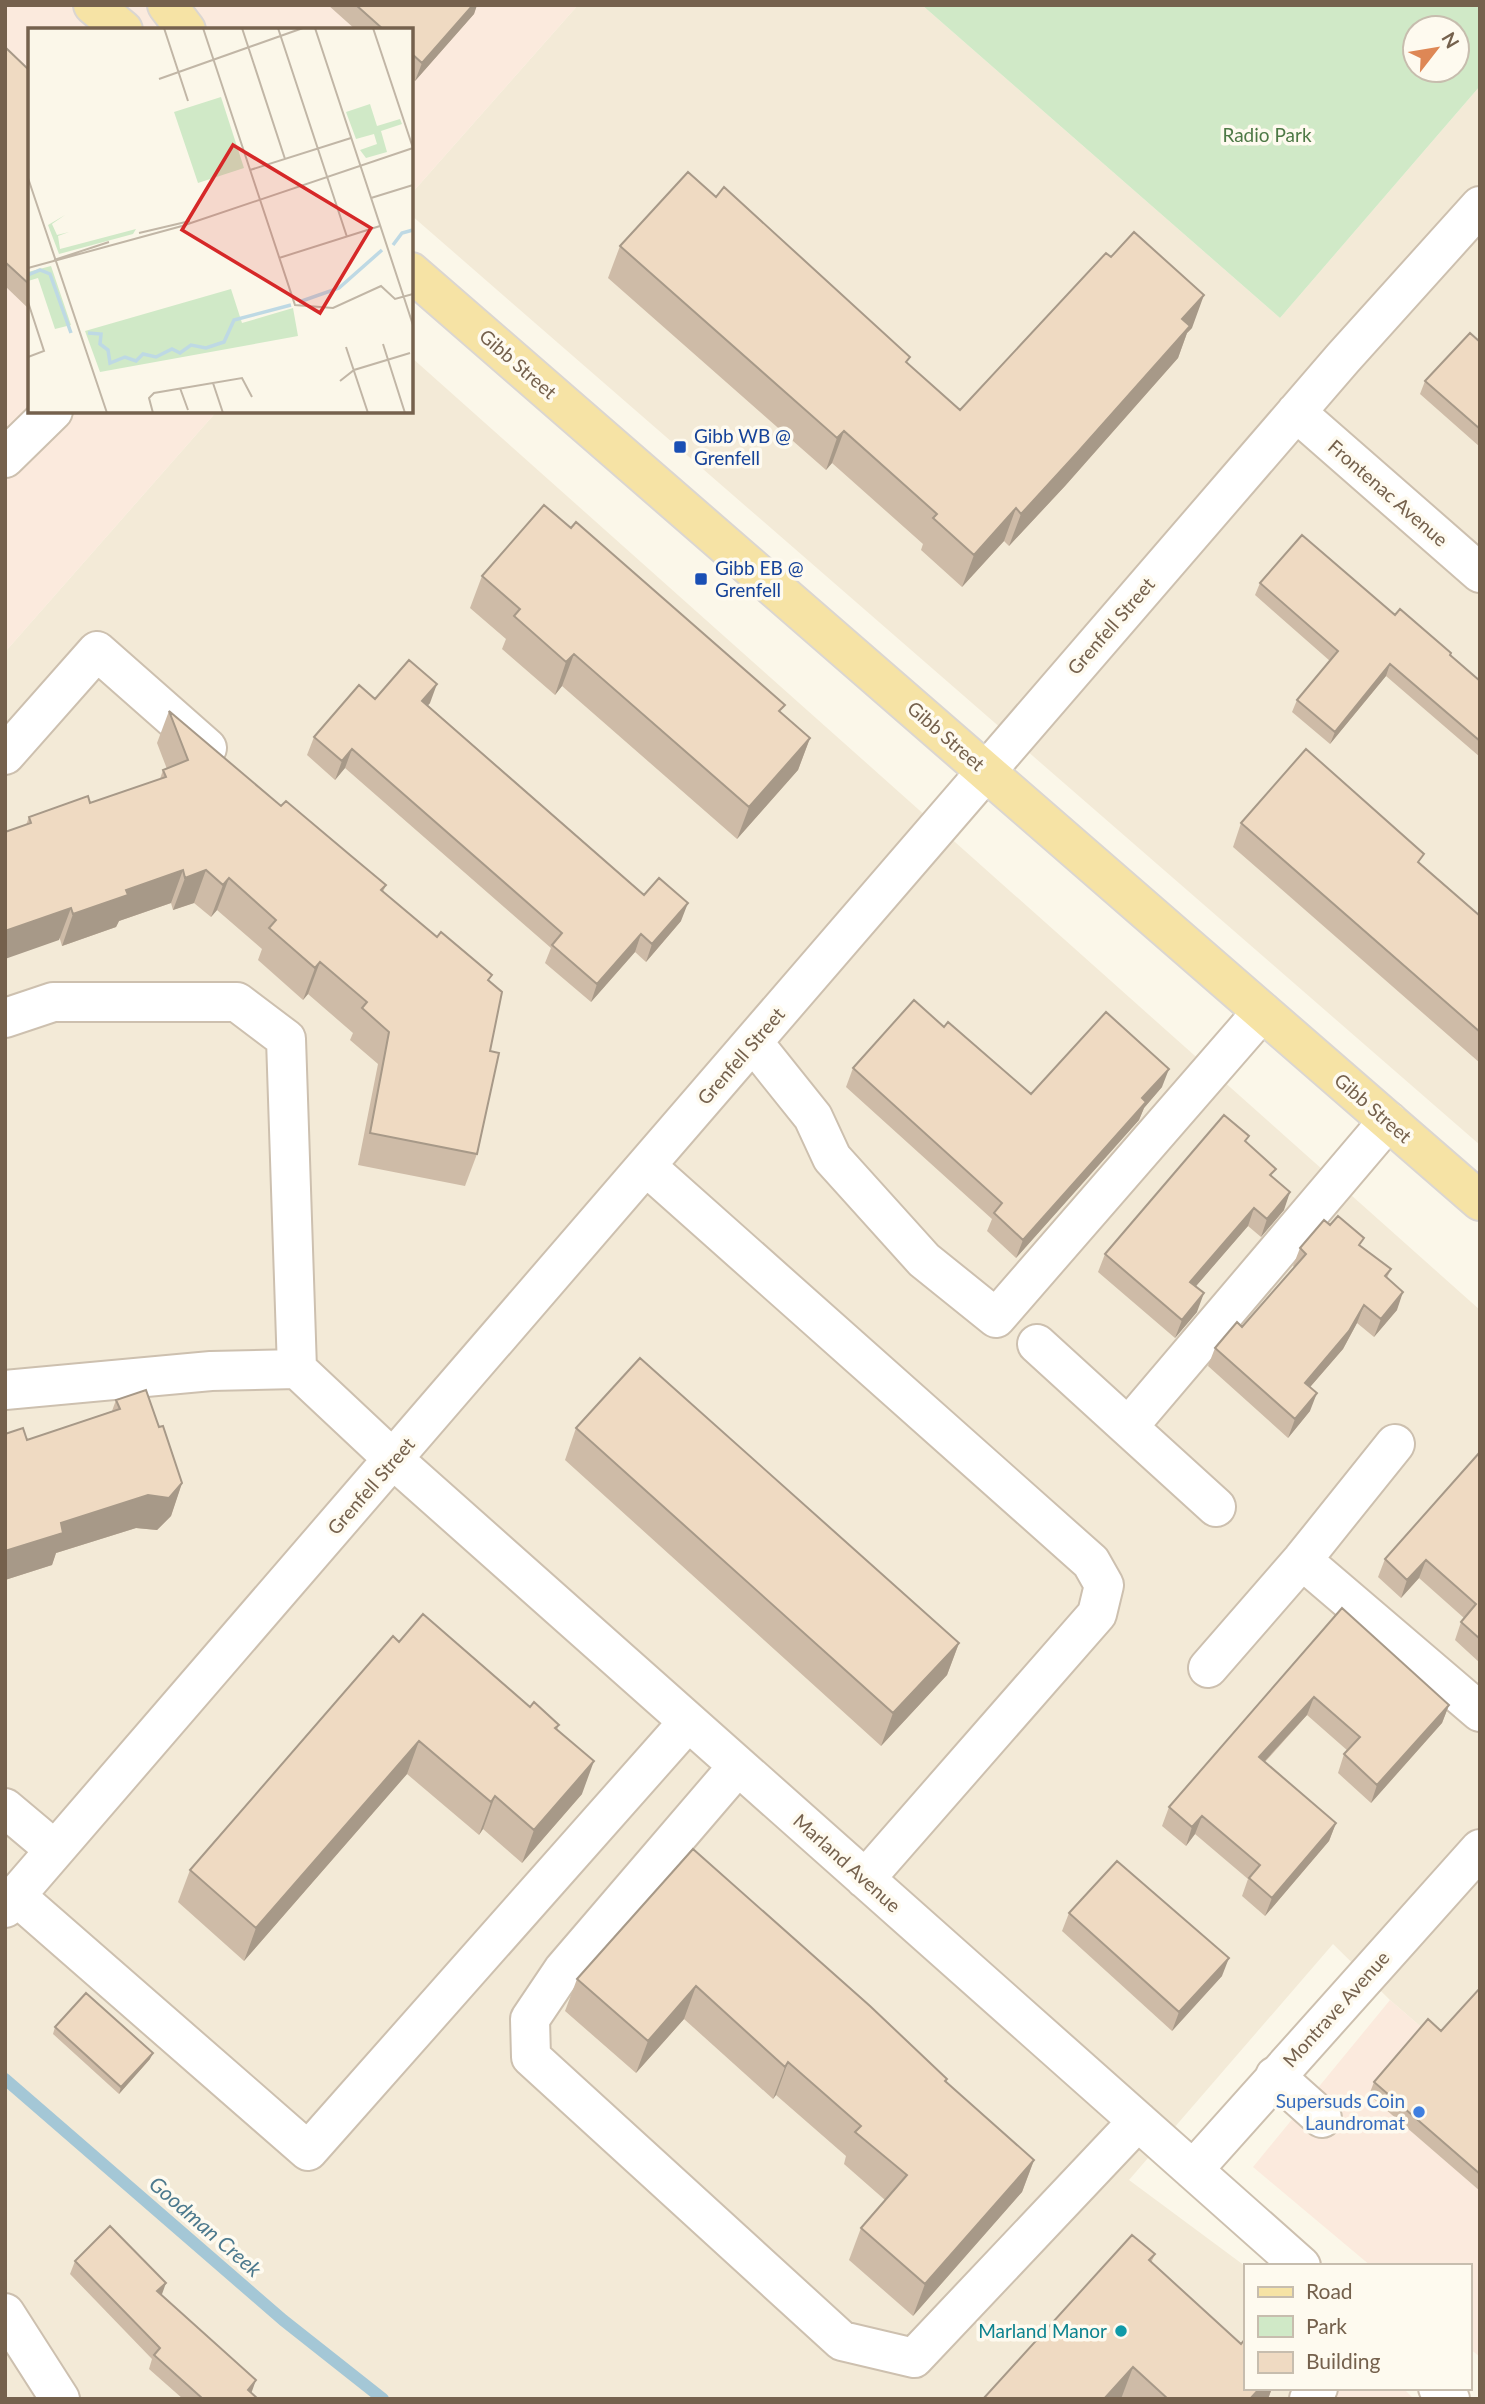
<svg xmlns="http://www.w3.org/2000/svg" width="1485" height="2404" font-family="Lato,sans-serif">
  <style>
    .residential { fill: #f3ead7 }
    .commercial { fill: #fbeadd }
    .green { fill: #d0e9c7; fill-rule: evenodd }
    .lines { fill: none; stroke-linecap: round; stroke-linejoin: round }
    .stream { stroke: #a4c7d6; stroke-width: 12 }
    .minor-casing { stroke: #cdc0af; stroke-width: 42 }
    .major-casing { stroke: #dbd6d1; stroke-width: 42 }
    .minor { stroke: #fff; stroke-width: 38 }
    .major { stroke: #f6e3a5; stroke-width: 38 }
    .wall { fill: #cebba7 }
    .shaded-wall { fill: #a79988 }
    .building { fill: #efdac2; stroke: #a79988; stroke-width: 2 }
    .transit-dot { fill: #1a4fb4; stroke: #fefaef; stroke-width: 2.5 }
    .shop-dot { fill: #3f7fe0; stroke: #fefaef; stroke-width: 2.5 }
    .culture-dot { fill: #0f9aa8; stroke: #fefaef; stroke-width: 2.5 }
    .labels { text-anchor: middle; stroke-width: 7; stroke-linejoin: round; paint-order: stroke }
    .park-label { font-size: 19px; fill: #4e7946; stroke: #fefaef }
    .street-label { font-size: 19px; fill: #75614d; stroke: #fefaef }
    .transit-label { font-size: 19px; fill: #164399; stroke: #fefaef; text-anchor: start }
    .shop-label { font-size: 19px; fill: #366cbe; stroke: #fefaef; text-anchor: end }
    .culture-label { font-size: 19px; fill: #0d838f; stroke: #fefaef; text-anchor: end }
    .water-label { font-size: 21px; font-style: italic; fill: #4c798d; stroke: #fefaef }
    .inset-river { fill: none; stroke: #bed9e4; stroke-width: 3.5 }
    .inset-road { fill: none; stroke: #c1b6a6; stroke-width: 2 }
    .view { fill: #d62828; fill-opacity: 0.15; stroke: #d62828; stroke-width: 3.5 }
    .inset-edge { fill: none; stroke: #75614d; stroke-width: 3.5 }
  </style>
  <rect width="100%" height="100%" fill="#fbf7e9"/>
  <path class="residential" d="M 578,5 L 922,5 L 1280,318 L 1480,86 L 1480,1145 L 411,215 L 411,194 Z
    M 411,357 L 1480,1310 L 1480,2078 L 1390,2000 L 1333,1944 L 1129,2180 L 1245,2266 L 1245,2388 L 1340,2388 L 1331,2399 L 5,2399 L 5,652 L 217,411 L 411,411 Z"/>
  <path class="commercial" d="M 5,5 L 578,5 L 411,194 L 411,30 L 30,30 L 30,411 L 217,411 L 5,652 Z
    M 1390,2000 L 1480,2078 L 1480,2357 L 1469,2348 L 1469,2266 L 1371,2266 L 1253,2167 Z
    M 1340,2388 L 1403,2388 L 1414,2399 L 1331,2399 Z"/>
  <path class="green" d="M 922,5 L 1480,5 L 1480,86 L 1280,318 ZM 1415,28 L 1457,28 L 1457,70 L 1415,70 Z"/>
  <g class="lines">
    <path class="stream" d="M 5,2079 L 283,2320 L 383,2399"/>
    <defs>
      <path id="minor" d="M 1296,412 L 1480,573
        M 5,458 L 53,411
        M 5,755 L 97,651 L 207,748
        M 5,1018 L 53,1002 L 237,1002 L 286,1039 L 297,1369 L 394,1460 L 1301,2266
        M 753,1042 L 813,1117 L 832,1158 L 924,1260 L 996,1318 L 1262,1012
        M 646,1166 L 1091,1562 L 1104,1585 L 1097,1614 L 865,1879
        M 1037,1344 L 1128,1427 L 1388,1121
        M 5,1390 L 211,1371 L 297,1369
        M 1128,1427 L 1216,1507
        M 1302,1560 L 1480,1712
        M 1208,1668 L 1302,1560 L 1395,1444
        M 738,1766 L 563,1970 L 530,2019 L 531,2057 L 842,2341 L 914,2358 L 1138,2121
        M 5,1808 L 55,1850
        M 16,1896 L 308,2151 L 688,1722
        M 5,1908 L 1343,358 L 1480,206
        M 1275,2076 L 1322,2118
        M 1193,2170 L 1480,1849
        M 5,2313 L 60,2399
        M 1438,2388 L 1450,2399
        M 1309,2399 L 1318,2388"/>
      <path id="major" d="M 93,5 L 123,30
        M 167,5 L 186,30
        M 411,272 L 1480,1201"/>
    </defs>
    <use href="#minor" class="minor-casing"/>
    <use href="#major" class="major-casing"/>
    <use href="#minor" class="minor"/>
    <use href="#major" class="major"/>
  </g>
  <path class="wall" d="M 328,5 L 477,5 L 474,14 L 415,81 L 411,78 L 411,30 L 356,30 Z
    M 5,47 L 30,71 L 30,310 L 5,286 Z
    M 716,197 L 960,410 L 1192,328 L 1187,333 L 1178,358 L 1065,486 L 1009,546 L 1004,541 L 962,587 L 921,550 L 923,544 L 832,463 L 826,470 L 608,278 L 620,246 Z
    M 1480,342 L 1480,447 L 1420,394 L 1425,381 Z
    M 482,576 L 782,713 L 810,738 L 798,770 L 737,839 L 562,686 L 555,695 L 502,649 L 506,639 L 470,608 Z
    M 1260,583 L 1395,615 L 1451,653 L 1450,656 L 1480,681 L 1480,757 L 1386,676 L 1330,744 L 1292,712 L 1297,700 L 1330,661 L 1255,595 Z
    M 375,699 L 430,703 L 428,705 L 644,895 L 681,921 L 646,962 L 635,952 L 591,1002 L 545,963 L 551,948 L 345,768 L 335,780 L 307,755 L 314,737 Z
    M 169,711 L 281,806 L 386,885 L 383,892 L 490,982 L 490,1051 L 477,1154 L 465,1186 L 358,1165 L 378,1064 L 350,1040 L 353,1033 L 308,994 L 303,1000 L 258,960 L 262,949 L 217,910 L 211,917 L 194,903 L 173,910 L 171,903 L 119,921 L 116,927 L 62,946 L 26,825 L 29,817 L 90,803 L 160,779 L 163,770 L 167,769 L 157,743 Z
    M 1241,823 L 1421,864 L 1480,916 L 1480,1063 L 1233,847 Z
    M 944,1027 L 1031,1094 L 1162,1087 L 1144,1108 L 1139,1120 L 1016,1258 L 987,1231 L 992,1219 L 846,1087 L 853,1068 Z
    M 1247,1143 L 1273,1177 L 1284,1210 L 1261,1237 L 1248,1226 L 1196,1286 L 1197,1312 L 1175,1338 L 1098,1272 L 1105,1254 Z
    M 1330,1225 L 1361,1246 L 1391,1269 L 1387,1278 L 1397,1310 L 1374,1337 L 1357,1323 L 1343,1349 L 1310,1387 L 1310,1411 L 1288,1438 L 1208,1366 L 1215,1348 L 1242,1327 L 1294,1267 L 1293,1266 L 1300,1248 Z
    M 116,1400 L 159,1427 L 182,1483 L 171,1516 L 157,1530 L 136,1528 L 56,1553 L 52,1565 L 5,1580 L 5,1434 L 27,1440 L 112,1411 Z
    M 576,1428 L 959,1643 L 947,1675 L 881,1746 L 565,1460 Z
    M 1480,1449 L 1480,1663 L 1455,1640 L 1461,1622 L 1464,1618 L 1419,1578 L 1401,1598 L 1378,1577 L 1385,1559 L 1478,1455 Z
    M 1342,1608 L 1449,1705 L 1442,1723 L 1371,1803 L 1338,1773 L 1344,1754 L 1348,1751 L 1307,1715 L 1265,1762 L 1336,1823 L 1329,1841 L 1265,1916 L 1242,1896 L 1248,1879 L 1195,1834 L 1186,1846 L 1162,1826 L 1169,1807 Z
    M 399,1642 L 530,1707 L 559,1725 L 557,1730 L 582,1794 L 522,1863 L 483,1829 L 479,1835 L 407,1774 L 244,1961 L 178,1902 L 190,1870 Z
    M 693,1849 L 947,2079 L 946,2082 L 1034,2160 L 1022,2192 L 913,2316 L 849,2260 L 861,2228 L 885,2200 L 844,2164 L 846,2156 L 776,2095 L 773,2099 L 684,2019 L 636,2073 L 565,2011 L 577,1979 Z
    M 1069,1913 L 1222,1976 L 1172,2031 L 1062,1931 Z
    M 1480,1988 L 1480,2191 L 1369,2095 L 1374,2082 L 1441,2031 Z
    M 55,2027 L 150,2059 L 119,2094 L 53,2034 Z
    M 1155,2254 L 1151,2263 L 1245,2388 L 1272,2388 L 1268,2399 L 983,2399 Z
    M 75,2261 L 161,2295 L 252,2394 L 258,2399 L 183,2399 L 149,2369 L 152,2359 L 70,2274 Z"/>
  <path class="shaded-wall" d="M 473,5 L 477,5 L 474,14 L 415,81 L 422,63 Z
    M 1204,295 L 1192,328 L 1187,333 L 1178,358 L 1065,486 L 1009,546 L 1021,514 L 1182,319 Z
    M 844,431 L 832,463 L 826,470 L 837,438 Z
    M 1016,508 L 1004,541 L 962,587 L 974,555 Z
    M 574,654 L 562,686 L 555,695 L 566,662 Z
    M 1390,664 L 1386,676 L 1330,744 L 1335,732 Z
    M 437,684 L 430,703 L 416,719 L 422,701 Z
    M 810,738 L 798,770 L 737,839 L 749,807 Z
    M 352,749 L 345,768 L 335,780 L 342,761 Z
    M 183,870 L 171,903 L 119,921 L 116,927 L 62,946 L 73,914 L 126,890 Z
    M 206,870 L 194,903 L 173,910 L 185,878 Z
    M 229,878 L 217,910 L 211,917 L 223,885 Z
    M 688,903 L 681,921 L 646,962 L 652,944 Z
    M 71,908 L 59,940 L 5,959 L 5,931 Z
    M 641,934 L 635,952 L 591,1002 L 597,984 Z
    M 320,962 L 308,994 L 303,1000 L 315,968 Z
    M 1169,1069 L 1162,1087 L 1144,1108 L 1139,1120 L 1016,1258 L 1023,1240 L 1142,1098 Z
    M 1290,1192 L 1284,1210 L 1261,1237 L 1267,1219 Z
    M 1254,1208 L 1248,1226 L 1184,1300 L 1190,1282 Z
    M 1403,1292 L 1397,1310 L 1374,1337 L 1381,1319 Z
    M 1204,1293 L 1197,1312 L 1175,1338 L 1182,1320 Z
    M 1364,1305 L 1357,1323 L 1343,1349 L 1298,1401 L 1305,1383 Z
    M 1317,1393 L 1310,1411 L 1288,1438 L 1295,1419 Z
    M 182,1483 L 171,1516 L 157,1530 L 136,1528 L 56,1553 L 52,1565 L 5,1580 L 5,1551 L 61,1523 Z
    M 1426,1560 L 1419,1578 L 1401,1598 L 1407,1580 Z
    M 959,1643 L 947,1675 L 881,1746 L 893,1713 Z
    M 1314,1697 L 1307,1715 L 1252,1775 L 1259,1757 Z
    M 1449,1705 L 1442,1723 L 1371,1803 L 1377,1785 Z
    M 419,1741 L 407,1774 L 244,1961 L 256,1928 Z
    M 594,1761 L 582,1794 L 522,1863 L 534,1830 Z
    M 495,1796 L 483,1829 L 479,1835 L 491,1802 Z
    M 1202,1816 L 1195,1834 L 1186,1846 L 1192,1827 Z
    M 1336,1823 L 1329,1841 L 1265,1916 L 1272,1898 Z
    M 1229,1958 L 1222,1976 L 1172,2031 L 1179,2012 Z
    M 696,1986 L 684,2019 L 636,2073 L 648,2041 Z
    M 153,2053 L 150,2059 L 119,2094 L 121,2087 Z
    M 788,2062 L 776,2095 L 773,2099 L 785,2067 Z
    M 1034,2160 L 1022,2192 L 913,2316 L 925,2284 Z
    M 166,2283 L 161,2297 L 157,2291 Z
    M 1133,2367 L 1121,2399 L 1104,2399 Z
    M 256,2380 L 251,2394 L 248,2390 Z
    M 1260,2388 L 1272,2388 L 1268,2399 L 1250,2399 Z"/>
  <path class="building" d="M 356,5 L 473,5 L 422,63 L 411,53 L 411,30 L 384,30 Z
    M 5,47 L 30,71 L 30,285 L 5,262 Z
    M 688,172 L 716,197 L 724,187 L 910,357 L 906,362 L 960,410 L 1106,253 L 1111,257 L 1134,232 L 1204,295 L 1182,319 L 1190,326 L 1077,453 L 1021,514 L 1016,508 L 974,555 L 933,518 L 937,514 L 844,431 L 837,438 L 620,246 Z
    M 1470,333 L 1480,342 L 1480,429 L 1425,381 Z
    M 544,505 L 571,528 L 576,522 L 785,705 L 779,711 L 810,738 L 749,807 L 574,654 L 566,662 L 514,616 L 520,609 L 482,576 Z
    M 1302,535 L 1395,615 L 1400,609 L 1451,653 L 1450,655 L 1480,681 L 1480,741 L 1390,664 L 1335,732 L 1297,700 L 1338,651 L 1260,583 Z
    M 409,660 L 437,684 L 422,701 L 644,895 L 659,878 L 688,903 L 652,944 L 641,934 L 597,984 L 552,945 L 562,933 L 352,749 L 342,761 L 314,737 L 359,685 L 375,699 Z
    M 169,711 L 281,806 L 286,801 L 350,855 L 386,885 L 381,890 L 437,937 L 441,932 L 492,975 L 488,980 L 502,992 L 490,1051 L 499,1053 L 477,1154 L 370,1133 L 389,1032 L 362,1008 L 367,1002 L 320,962 L 315,968 L 269,928 L 276,920 L 229,878 L 223,885 L 206,870 L 185,878 L 183,870 L 126,890 L 128,895 L 73,914 L 71,908 L 5,931 L 5,832 L 31,823 L 29,817 L 88,796 L 90,803 L 166,777 L 163,770 L 188,760 Z
    M 1306,749 L 1424,854 L 1418,862 L 1480,916 L 1480,1032 L 1241,823 Z
    M 914,1000 L 944,1027 L 948,1022 L 1031,1094 L 1106,1012 L 1169,1069 L 1142,1098 L 1146,1102 L 1023,1240 L 994,1213 L 1002,1203 L 853,1068 Z
    M 1224,1115 L 1249,1136 L 1245,1141 L 1276,1169 L 1270,1175 L 1290,1192 L 1267,1219 L 1254,1208 L 1190,1282 L 1204,1293 L 1182,1320 L 1105,1254 Z
    M 1338,1216 L 1364,1238 L 1359,1245 L 1391,1269 L 1385,1276 L 1403,1292 L 1381,1319 L 1364,1305 L 1349,1331 L 1305,1383 L 1317,1393 L 1295,1419 L 1215,1348 L 1237,1322 L 1242,1327 L 1306,1254 L 1300,1248 L 1324,1220 L 1330,1225 Z
    M 640,1358 L 959,1643 L 893,1713 L 576,1428 Z
    M 146,1390 L 159,1427 L 163,1426 L 182,1483 L 169,1498 L 148,1495 L 61,1523 L 63,1533 L 5,1551 L 5,1434 L 23,1428 L 27,1440 L 120,1409 L 116,1400 Z
    M 1480,1452 L 1480,1639 L 1461,1622 L 1476,1604 L 1426,1560 L 1407,1580 L 1385,1559 Z
    M 1342,1608 L 1449,1705 L 1377,1785 L 1344,1754 L 1360,1737 L 1314,1697 L 1259,1757 L 1336,1823 L 1272,1898 L 1249,1878 L 1260,1865 L 1202,1816 L 1192,1827 L 1169,1807 Z
    M 423,1614 L 530,1707 L 534,1702 L 559,1725 L 555,1728 L 594,1761 L 534,1830 L 495,1796 L 491,1802 L 419,1741 L 256,1928 L 190,1870 L 393,1636 L 399,1642 Z
    M 693,1849 L 870,2006 L 947,2079 L 945,2081 L 1034,2160 L 925,2284 L 861,2228 L 907,2175 L 855,2132 L 861,2126 L 788,2062 L 785,2067 L 696,1986 L 648,2041 L 577,1979 Z
    M 1117,1861 L 1229,1958 L 1179,2012 L 1069,1913 Z
    M 1480,1988 L 1480,2174 L 1374,2082 L 1428,2019 L 1441,2031 Z
    M 86,1993 L 153,2053 L 121,2087 L 55,2027 Z
    M 110,2226 L 166,2283 L 157,2291 L 256,2380 L 248,2390 L 258,2399 L 203,2399 L 154,2355 L 160,2348 L 75,2261 Z
    M 1132,2235 L 1155,2254 L 1149,2260 L 1241,2344 L 1245,2339 L 1245,2388 L 1260,2388 L 1250,2399 L 1168,2399 L 1133,2367 L 1104,2399 L 983,2399 Z"/>
  <g class="transit-dot">
    <rect x="673" y="440" width="14" height="14" rx="3.5"/>
    <rect x="694" y="572" width="14" height="14" rx="3.5"/>
  </g>
  <circle class="shop-dot" cx="1419" cy="2112" r="7"/>
  <circle class="culture-dot" cx="1121" cy="2331" r="7"/>
  <g class="labels">
    <g class="park-label">
      <text x="1267" y="142">Radio Park</text>
    </g>
    <g class="street-label">
      <text transform="translate(518 364) rotate(41)" y="7">Gibb Street</text>
      <text transform="translate(1388 493) rotate(41)" y="7">Frontenac Avenue</text>
      <text transform="translate(1111 626) rotate(-49)" y="7">Grenfell Street</text>
      <text transform="translate(946 736) rotate(41)" y="7">Gibb Street</text>
      <text transform="translate(741 1056) rotate(-49)" y="7">Grenfell Street</text>
      <text transform="translate(1373 1108) rotate(41)" y="7">Gibb Street</text>
      <text transform="translate(371 1486) rotate(-49)" y="7">Grenfell Street</text>
      <text transform="translate(847 1863) rotate(42)" y="7">Marland Avenue</text>
      <text transform="translate(1336 2009) rotate(-48)" y="7">Montrave Avenue</text>
    </g>
    <g class="transit-label">
      <text x="694" y="443">Gibb WB @<tspan x="694" dy="22">Grenfell</tspan></text>
      <text x="715" y="575">Gibb EB @<tspan x="715" dy="22">Grenfell</tspan></text>
    </g>
    <g class="shop-label">
      <text x="1405" y="2108">Supersuds Coin<tspan x="1405" dy="22">Laundromat</tspan></text>
    </g>
    <g class="culture-label">
      <text x="1107" y="2338">Marland Manor</text>
    </g>
    <g class="water-label">
      <text transform="translate(205 2227) rotate(41)" y="7">Goodman Creek</text>
    </g>
  </g>
  <g transform="translate(28 28)">
    <rect width="385" height="385" fill="#fbf7e9"/>
    <path d="M 193,69 L 216,140 L 170,155 L 146,84 ZM 342,76 L 349,98 L 372,91 L 374,96 L 353,103 L 359,124 L 338,130 L 332,122 L 349,116 L 346,106 L 328,111 L 318,84 ZM 37,187 L 24,196 L 29,207 L 41,204 L 30,208 L 32,221 L 108,201 L 105,206 L 31,226 L 20,197 ZM 23,238 L 43,297 L 27,301 L 10,250 L 0,253 L 0,244 ZM 203,261 L 214,295 L 265,280 L 270,308 L 72,344 L 57,303 Z" fill="#d0e9c7"/>
    <path class="inset-river" d="M 365,217 L 374,205 L 385,202M 0,247 L 12,242 L 22,246 L 43,305M 271,274 L 311,260 L 354,222M 60,305 L 73,306 L 72,316 L 80,322 L 82,335 L 97,329 L 108,333 L 115,326 L 128,329 L 144,321 L 152,325 L 163,317 L 178,320 L 196,314 L 206,292 L 263,277"/>
    <path class="inset-road" d="M 136,0 L 160,73M 175,0 L 267,277 L 305,280 L 353,258 L 367,271 L 385,266M 214,0 L 257,131M 250,0 L 319,209M 287,0 L 385,297M 345,0 L 385,120M 131,51 L 275,0M 222,142 L 323,110M 0,150 L 79,385M 343,170 L 385,157M 111,205 L 162,193M 251,230 L 352,198M 26,232 L 81,214M 0,240 L 154,198 L 385,120M 0,274 L 16,323 L 0,329M 355,316 L 377,385M 318,319 L 340,385M 312,353 L 326,342 L 382,325M 185,355 L 195,385M 152,360 L 160,382M 125,385 L 121,370 L 126,365 L 214,350 L 224,369"/>
    <path class="view" d="M 205,117 L 343,200 L 292,285 L 154,202 Z"/>
    <rect width="385" height="385" class="inset-edge"/>
  </g>
  <rect width="1485" height="2404" fill="none" stroke="#75614d" stroke-width="14"/>
  <rect x="1244" y="2264" width="228" height="126" fill="#fefaef" stroke="#c7bdae" stroke-width="2"/>
  <rect x="1258" y="2287" width="35" height="10" fill="#f6e3a5" stroke="#c7bdae" stroke-width="2"/>
  <text x="1306" y="2299" font-size="21" fill="#75614d">Road</text>
  <rect x="1258" y="2316" width="35" height="21" fill="#d0e9c7" stroke="#c7bdae" stroke-width="2"/>
  <text x="1306" y="2334" font-size="21" fill="#75614d">Park</text>
  <rect x="1258" y="2352" width="35" height="21" fill="#efdac2" stroke="#c7bdae" stroke-width="2"/>
  <text x="1306" y="2369" font-size="21" fill="#75614d">Building</text>
  <g transform="translate(1436 49) rotate(59)"><circle r="33" fill="#fefaef" stroke="#c7bdae" stroke-width="2"/>
  <path d="M0-5L12 26L0 18L-12 26Z" fill="#de8755"/>
  <text y="-10" font-size="19" font-weight="bold" text-anchor="middle" fill="#75614d">N</text>
  </g>
</svg>
